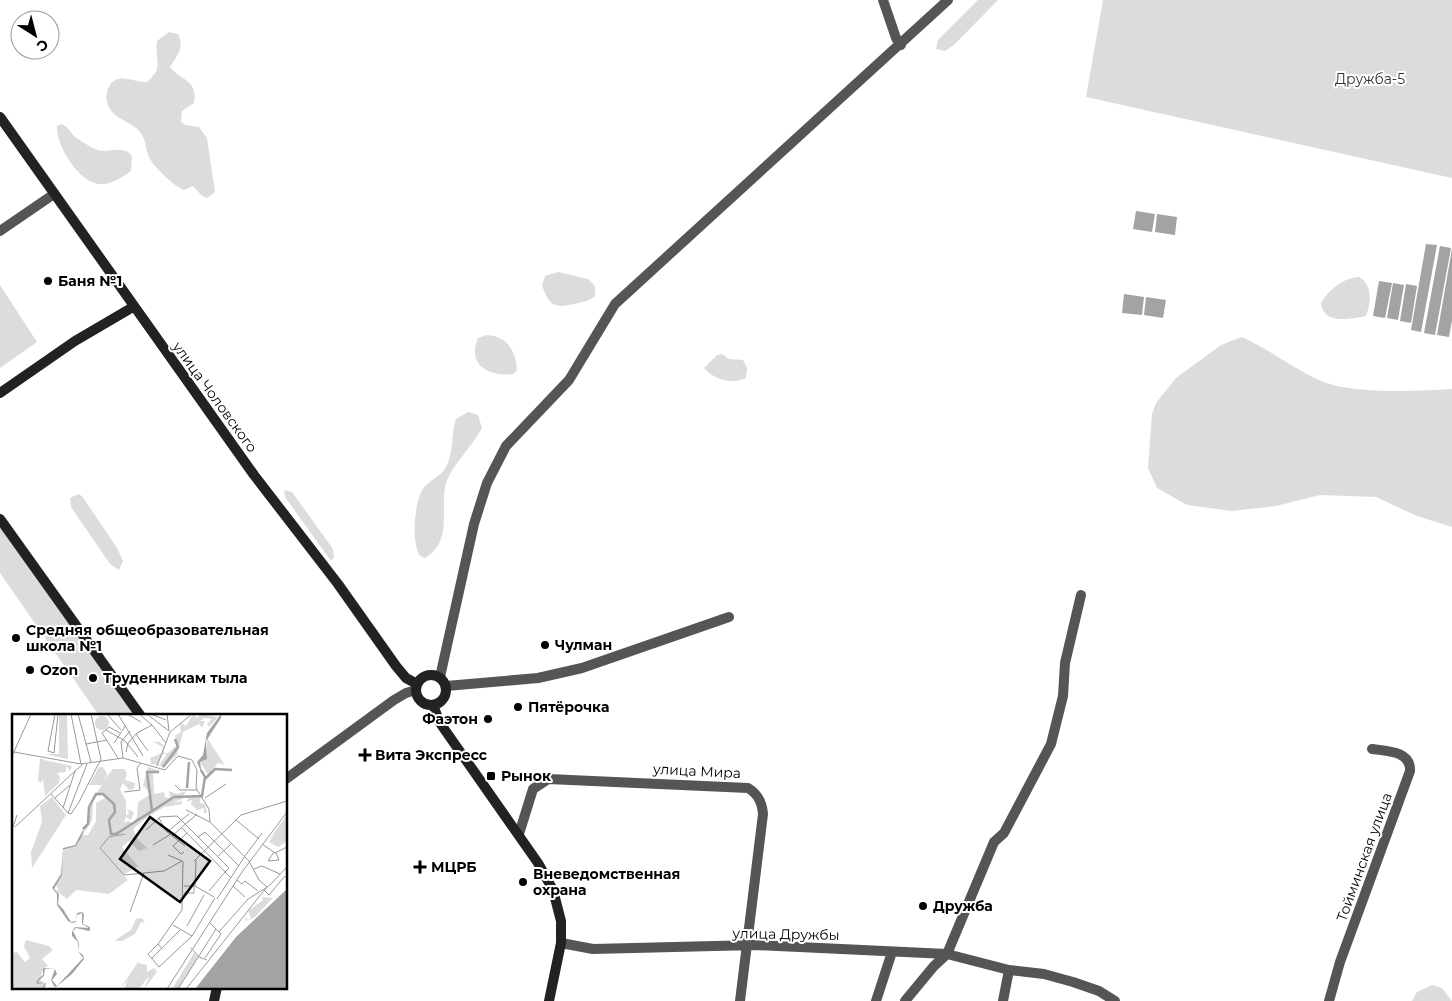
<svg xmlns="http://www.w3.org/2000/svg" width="1452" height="1001" font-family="Montserrat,sans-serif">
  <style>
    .green { fill: #dcdcdc }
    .water { fill: #a3a3a3 }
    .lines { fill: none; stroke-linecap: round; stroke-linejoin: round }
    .street { stroke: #555; stroke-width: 10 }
    .secondary { stroke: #222; stroke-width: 10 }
    .poi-dot { fill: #000; stroke: #fff; stroke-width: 2 }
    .labels { text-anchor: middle; stroke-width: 4; stroke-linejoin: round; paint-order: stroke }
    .park-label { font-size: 14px; fill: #333; stroke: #fff }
    .poi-label { font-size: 14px; font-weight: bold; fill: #000; stroke: #fff; text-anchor: start }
    .street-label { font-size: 14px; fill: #000; stroke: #fff }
    .inset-river { fill: none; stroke: #a3a3a3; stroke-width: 2.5 }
    .inset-road { fill: none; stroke: #999; stroke-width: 1 }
    .view { fill: #000; fill-opacity: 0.15; stroke: #000; stroke-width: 2.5 }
    .inset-edge { fill: none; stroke: #000; stroke-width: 2.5 }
  </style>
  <rect width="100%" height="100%" fill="#fff"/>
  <path class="green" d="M 978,0 L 998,0 L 955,44 L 945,51 L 936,49 L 938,40 Z
    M 1103,0 L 1452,0 L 1452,178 L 1086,97 Z
    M 169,32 L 178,34 C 185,48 177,55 170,67 C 181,81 198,79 194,103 L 182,111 L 181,122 L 185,125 L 199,127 L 207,138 L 215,192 L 207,198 L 202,196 L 193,186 L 184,190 C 177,189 152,165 149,157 C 146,150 146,142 142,135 C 135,122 117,121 110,109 C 106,104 105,93 109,87 C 117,71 134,83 147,82 C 165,67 154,60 157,41 Z
    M 61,124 C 68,126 70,132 75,137 C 81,141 89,146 95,149 C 107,155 122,143 132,156 L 131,171 C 124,176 112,184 103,184 C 80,186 56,146 57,126 Z
    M 558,272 L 588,279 L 595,286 L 595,296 C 589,301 586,301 578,303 C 556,308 550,309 542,285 L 545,276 Z
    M 1359,277 C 1373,285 1371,303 1366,316 C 1350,319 1323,325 1321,303 C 1329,290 1343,278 1359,277 Z
    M 0,285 L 37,342 L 0,368 Z
    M 487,335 C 507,336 516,351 517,370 L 513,374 C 490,377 466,365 478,338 Z
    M 1242,337 C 1269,349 1292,368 1319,380 C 1352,395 1416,391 1452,389 L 1452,527 L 1417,516 L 1376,497 L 1320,495 L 1276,506 L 1232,511 L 1187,505 L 1157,488 L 1148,468 L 1152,414 L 1156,403 L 1176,378 L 1221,345 Z
    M 722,354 L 729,359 L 743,360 L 747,368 L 746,378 C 732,385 713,379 704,368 L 717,355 Z
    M 468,412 L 478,415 L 482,428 C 473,445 451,467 446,483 C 439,507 454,541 425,558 L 420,556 C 411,543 414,498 425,486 C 433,478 443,475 447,465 C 454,450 451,434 456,419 Z
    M 284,490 L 292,492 L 333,549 L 334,557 L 331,561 L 285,497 Z
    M 78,494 L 82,496 L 117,548 L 123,561 L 119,570 L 110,564 L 71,507 L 70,498 Z
    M 0,526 L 134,715 L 99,715 L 93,707 L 0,573 Z
    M 1432,985 L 1442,988 L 1452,1001 L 1412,1001 L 1417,992 Z"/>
  <path class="water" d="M 1136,211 L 1155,214 L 1152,232 L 1133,229 Z
    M 1157,214 L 1177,217 L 1175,235 L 1155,232 Z
    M 1426,244 L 1437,245 L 1421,332 L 1411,330 Z
    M 1440,246 L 1451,248 L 1435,335 L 1424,333 Z
    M 1452,249 L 1452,320 L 1449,337 L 1437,335 Z
    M 1379,281 L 1392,283 L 1385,318 L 1373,316 Z
    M 1393,283 L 1404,285 L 1398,320 L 1387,318 Z
    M 1406,284 L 1417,286 L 1411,323 L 1400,321 Z
    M 1124,294 L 1144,297 L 1142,315 L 1122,313 Z
    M 1146,297 L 1166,300 L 1163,318 L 1144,315 Z"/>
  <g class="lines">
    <path class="street" d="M 883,0 L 896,38 L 901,45
      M 0,231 L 54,194
      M 440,677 L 474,524 L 487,483 L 506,446 L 569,380 L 615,304 L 948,0
      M 446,686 L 538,678 L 582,668 L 729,617
      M 286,779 L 394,700 L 406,693 L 416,690
      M 519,834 L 533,789 L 548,779 L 748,788 C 758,794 762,802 763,814 L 740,1001
      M 561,943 L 593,949 L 755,945 L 947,954 L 1009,970 L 1044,974 L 1073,982 L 1099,991 L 1115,1001
      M 876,1001 L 892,952
      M 905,1001 L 934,966 L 947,954 L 994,842 L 1004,833 L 1051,744 L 1063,696 L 1065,663 L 1081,595
      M 1003,1001 L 1009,970
      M 1329,1001 L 1340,962 L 1410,771 C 1411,751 1387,751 1372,749"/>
    <path class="secondary" d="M 0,117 L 254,475 L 338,584 L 396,666 L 406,678 L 417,684
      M 0,393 L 75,341 L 133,307
      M 0,519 L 140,715
      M416 690a15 15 0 1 1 30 0a15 15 0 1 1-30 0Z
      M 433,705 L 440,723 L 538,863 L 553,890 L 561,921 L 561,943 L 549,1001
      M 214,1001 L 217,987"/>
  </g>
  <g class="poi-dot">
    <circle cx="48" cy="281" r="5"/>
    <circle cx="16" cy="638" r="5"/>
    <circle cx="545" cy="645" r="5"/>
    <circle cx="30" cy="670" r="5"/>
    <circle cx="93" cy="678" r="5"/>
    <circle cx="518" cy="707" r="5"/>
    <circle cx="488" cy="719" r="5"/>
    <path d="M362.5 747.5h5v5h5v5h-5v5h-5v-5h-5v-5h5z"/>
    <rect x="486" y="771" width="10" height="10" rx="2.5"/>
    <path d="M417.5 859.5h5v5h5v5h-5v5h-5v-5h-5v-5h5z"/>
    <circle cx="523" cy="882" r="5"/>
    <circle cx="923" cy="906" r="5"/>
  </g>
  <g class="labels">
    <g class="park-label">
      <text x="1370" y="84">Дружба-5</text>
    </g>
    <g class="poi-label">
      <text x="58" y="286">Баня №1</text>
      <text x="26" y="635">Средняя общеобразовательная<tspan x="26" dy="16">школа №1</tspan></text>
      <text x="555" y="650">Чулман</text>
      <text x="40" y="675">Ozon</text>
      <text x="103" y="683">Труденникам тыла</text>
      <text x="528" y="712">Пятёрочка</text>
      <text x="478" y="724" text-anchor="end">Фаэтон</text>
      <text x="375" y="760">Вита Экспресс</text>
      <text x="501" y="781">Рынок</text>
      <text x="431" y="872">МЦРБ</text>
      <text x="533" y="879">Вневедомственная<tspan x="533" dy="16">охрана</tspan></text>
      <text x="933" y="911">Дружба</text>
    </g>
    <g class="street-label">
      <text transform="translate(215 397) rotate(54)" y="5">улица Чоловского</text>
      <text transform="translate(697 771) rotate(3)" y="5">улица Мира</text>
      <text transform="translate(1364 857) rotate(-70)" y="5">Тойминская улица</text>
      <text transform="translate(786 934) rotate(1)" y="5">улица Дружбы</text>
    </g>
  </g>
  <g transform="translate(12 714)">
    <rect width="275" height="275" fill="#fff"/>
    <path d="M 47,0 L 55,0 L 56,45 L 33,40 L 47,40 ZM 181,0 L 185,4 L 189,0 L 206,3 L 197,13 L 195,10 L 200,5 L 193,4 L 188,7 L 193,7 L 190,14 L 187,10 L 171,18 L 165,41 L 151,54 L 147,51 L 155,40 L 151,40 L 145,51 L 139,50 L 138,44 L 150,39 L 151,33 L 140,27 L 148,28 L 152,32 L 152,39 L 156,39 L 166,30 L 163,22 L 169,18 L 168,9 L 174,12 ZM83 9a7 7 0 1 1 14 0a7 7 0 1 1-14 0ZM 195,24 L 213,51 L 206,49 L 196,61 L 188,48 L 195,42 ZM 28,45 L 32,45 L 32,52 L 32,46 L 60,52 L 58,57 L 54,52 L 54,58 L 45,59 L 48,63 L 47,69 L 33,82 L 31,65 L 29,69 L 26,67 ZM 87,53 L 91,53 L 95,60 L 92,66 L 101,55 L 112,55 L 115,59 L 113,66 L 123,69 L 122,75 L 117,76 L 111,69 L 108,75 L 114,87 L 114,102 L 117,99 L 115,95 L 122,98 L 119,106 L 114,103 L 112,108 L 117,107 L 120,110 L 125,103 L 126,88 L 139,80 L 131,71 L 136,53 L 149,57 L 141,59 L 142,80 L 152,78 L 153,83 L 158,84 L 157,77 L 165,80 L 174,77 L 172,81 L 161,83 L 152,90 L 167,82 L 189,82 L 188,89 L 193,90 L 195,99 L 192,99 L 192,94 L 185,96 L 179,90 L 180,86 L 174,88 L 177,84 L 172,84 L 160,89 L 170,87 L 170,90 L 152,93 L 135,103 L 121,115 L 126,126 L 135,134 L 127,137 L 117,127 L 110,133 L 126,152 L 111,161 L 116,166 L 97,180 L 64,176 L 55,185 L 42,175 L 47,177 L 43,169 L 50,161 L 51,137 L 63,132 L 76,110 L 77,91 L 90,71 L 77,71 ZM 91,81 L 93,84 L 84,89 L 84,107 L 76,121 L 71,121 L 80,106 L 81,88 L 85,82 ZM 40,83 L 54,101 L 20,154 L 19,138 L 30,108 L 28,92 ZM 275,101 L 275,127 L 266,133 L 257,128 L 263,120 L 256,127 ZM 250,183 L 261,184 L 243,203 L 234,207 L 232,203 L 236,206 L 239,203 L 236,197 L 251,186 ZM 130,204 L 133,209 L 129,208 L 123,220 L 110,227 L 102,227 L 119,216 L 124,205 ZM 14,226 L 37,232 L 41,236 L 30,245 L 36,252 L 31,255 L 28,266 L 31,268 L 26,269 L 26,265 L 24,266 L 25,270 L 33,269 L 30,275 L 0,275 L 0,239 L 5,238 L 13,248 L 18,244 L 12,232 ZM 182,239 L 186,243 L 166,275 L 160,275 ZM 128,245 L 126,249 L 135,251 L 135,258 L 142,254 L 145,258 L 132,275 L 137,262 L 127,275 L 112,275 L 116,266 L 108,275 Z" fill="#dcdcdc" fill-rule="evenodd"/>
    <path d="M 209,0 L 209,4 L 194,27 L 195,45 L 188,48 L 190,60 L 185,48 L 191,41 L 195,19 ZM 73,112 L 69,124 L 64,132 L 51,136 L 50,161 L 42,175 L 47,180 L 46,190 L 51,195 L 59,208 L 64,207 L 65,199 L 70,198 L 72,200 L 71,210 L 78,213 L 78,216 L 77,217 L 64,214 L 61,217 L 67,229 L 66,237 L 71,241 L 72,245 L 60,260 L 44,273 L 42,272 L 39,266 L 43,255 L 33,255 L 32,262 L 25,268 L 34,269 L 33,273 L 30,275 L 33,269 L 25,270 L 24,267 L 31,261 L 31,254 L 43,255 L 45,260 L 40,266 L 45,272 L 71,244 L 66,237 L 66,228 L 60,222 L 60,218 L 63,213 L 77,214 L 70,210 L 70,199 L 65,201 L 64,208 L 60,209 L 56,207 L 45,191 L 45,180 L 40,174 L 49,160 L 51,134 L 63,131 ZM 275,175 L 275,275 L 183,275 L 224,223 Z" fill="#a3a3a3"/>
    <path class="inset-river" d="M 151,53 L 166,33 L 163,25M 193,65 L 203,55 L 220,56M 175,74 L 177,48M 140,97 L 135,58 L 147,58M 71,115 L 76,110 L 77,93 L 84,80 L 91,80 L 102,90 L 103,98 L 97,106 L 99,120 L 104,120 L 162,83 L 190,82 L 193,63 L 189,56"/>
    <path class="inset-road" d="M 43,0 L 36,37 L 42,39 L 46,0M 59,0 L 69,50M 66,0 L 79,48M 95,0 L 109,16M 106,0 L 131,42M 115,0 L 129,8M 127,0 L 140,11M 135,0 L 157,17M 139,0 L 154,6M 155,0 L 157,17M 94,16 L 113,27 L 126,43M 94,16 L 90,19 L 106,44M 94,16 L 97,13 L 108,19M 124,20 L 136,37M 102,29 L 114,11M 74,30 L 95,26M 2,38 L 69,50 L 111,44 L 153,56 L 166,42 L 180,46 L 185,56 L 184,74 L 197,95 L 198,108 L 237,147M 114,38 L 116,29 L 125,19 L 140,11 L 154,29M 0,42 L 19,0M 111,44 L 109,28 L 118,17M 145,52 L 158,18 L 180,0M 163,71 L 168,76 L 185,76M 112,78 L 128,76 L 125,54 L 129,49M 39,80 L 56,99M 43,84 L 58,71M 193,84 L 214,70M 51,94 L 63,57 L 71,50M 174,96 L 198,108M 56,99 L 59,100 L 67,88 L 89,45 L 79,0M 56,99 L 75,50M 147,104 L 154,117 L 173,132M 224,106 L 247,125M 3,113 L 63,57M 170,114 L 219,164M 0,116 L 5,101M 134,116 L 148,103 L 165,102 L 217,154 L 213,158M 155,118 L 177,100M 113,120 L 97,123 L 88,134 L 112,161 L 152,157 L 170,147M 160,122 L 185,100M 186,123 L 193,118 L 227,152M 250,130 L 263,139 L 275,133M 141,131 L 159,120M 172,138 L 169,140 L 161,132 L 175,119M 262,138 L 256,147 L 267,146 L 264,139M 156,141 L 170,147M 233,142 L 250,119M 205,143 L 220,129M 182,147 L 229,101 L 275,87M 237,147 L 247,166 L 255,173M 242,155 L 250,152 L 268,160M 225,166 L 230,170 L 233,167 L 246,177M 172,172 L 183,172 L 202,183M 183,172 L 184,146M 221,172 L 233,183M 252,176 L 257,181 L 273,162M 197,177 L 213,158M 172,179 L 182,179 L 182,172M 205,185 L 233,142M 118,198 L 132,159M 175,212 L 192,181M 207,218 L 236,185 L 257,172 L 275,153M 180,222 L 203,184M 146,230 L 170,196 L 171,147M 179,234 L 187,243 L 195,246M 150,235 L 146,230 L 136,240 L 147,253 L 180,222 L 161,211M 193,244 L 209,220 L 198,209M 139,245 L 168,216M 155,275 L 230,158 L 275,98M 166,275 L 204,215M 174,275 L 254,174"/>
    <path class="view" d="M 138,103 L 198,147 L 168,188 L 108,145 Z"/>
    <rect width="275" height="275" class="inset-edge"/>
  </g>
  <g transform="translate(35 35) rotate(144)"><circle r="24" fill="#ffffff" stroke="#999999"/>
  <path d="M0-4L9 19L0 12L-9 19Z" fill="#000000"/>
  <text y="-8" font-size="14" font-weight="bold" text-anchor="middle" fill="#000000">С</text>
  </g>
</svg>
